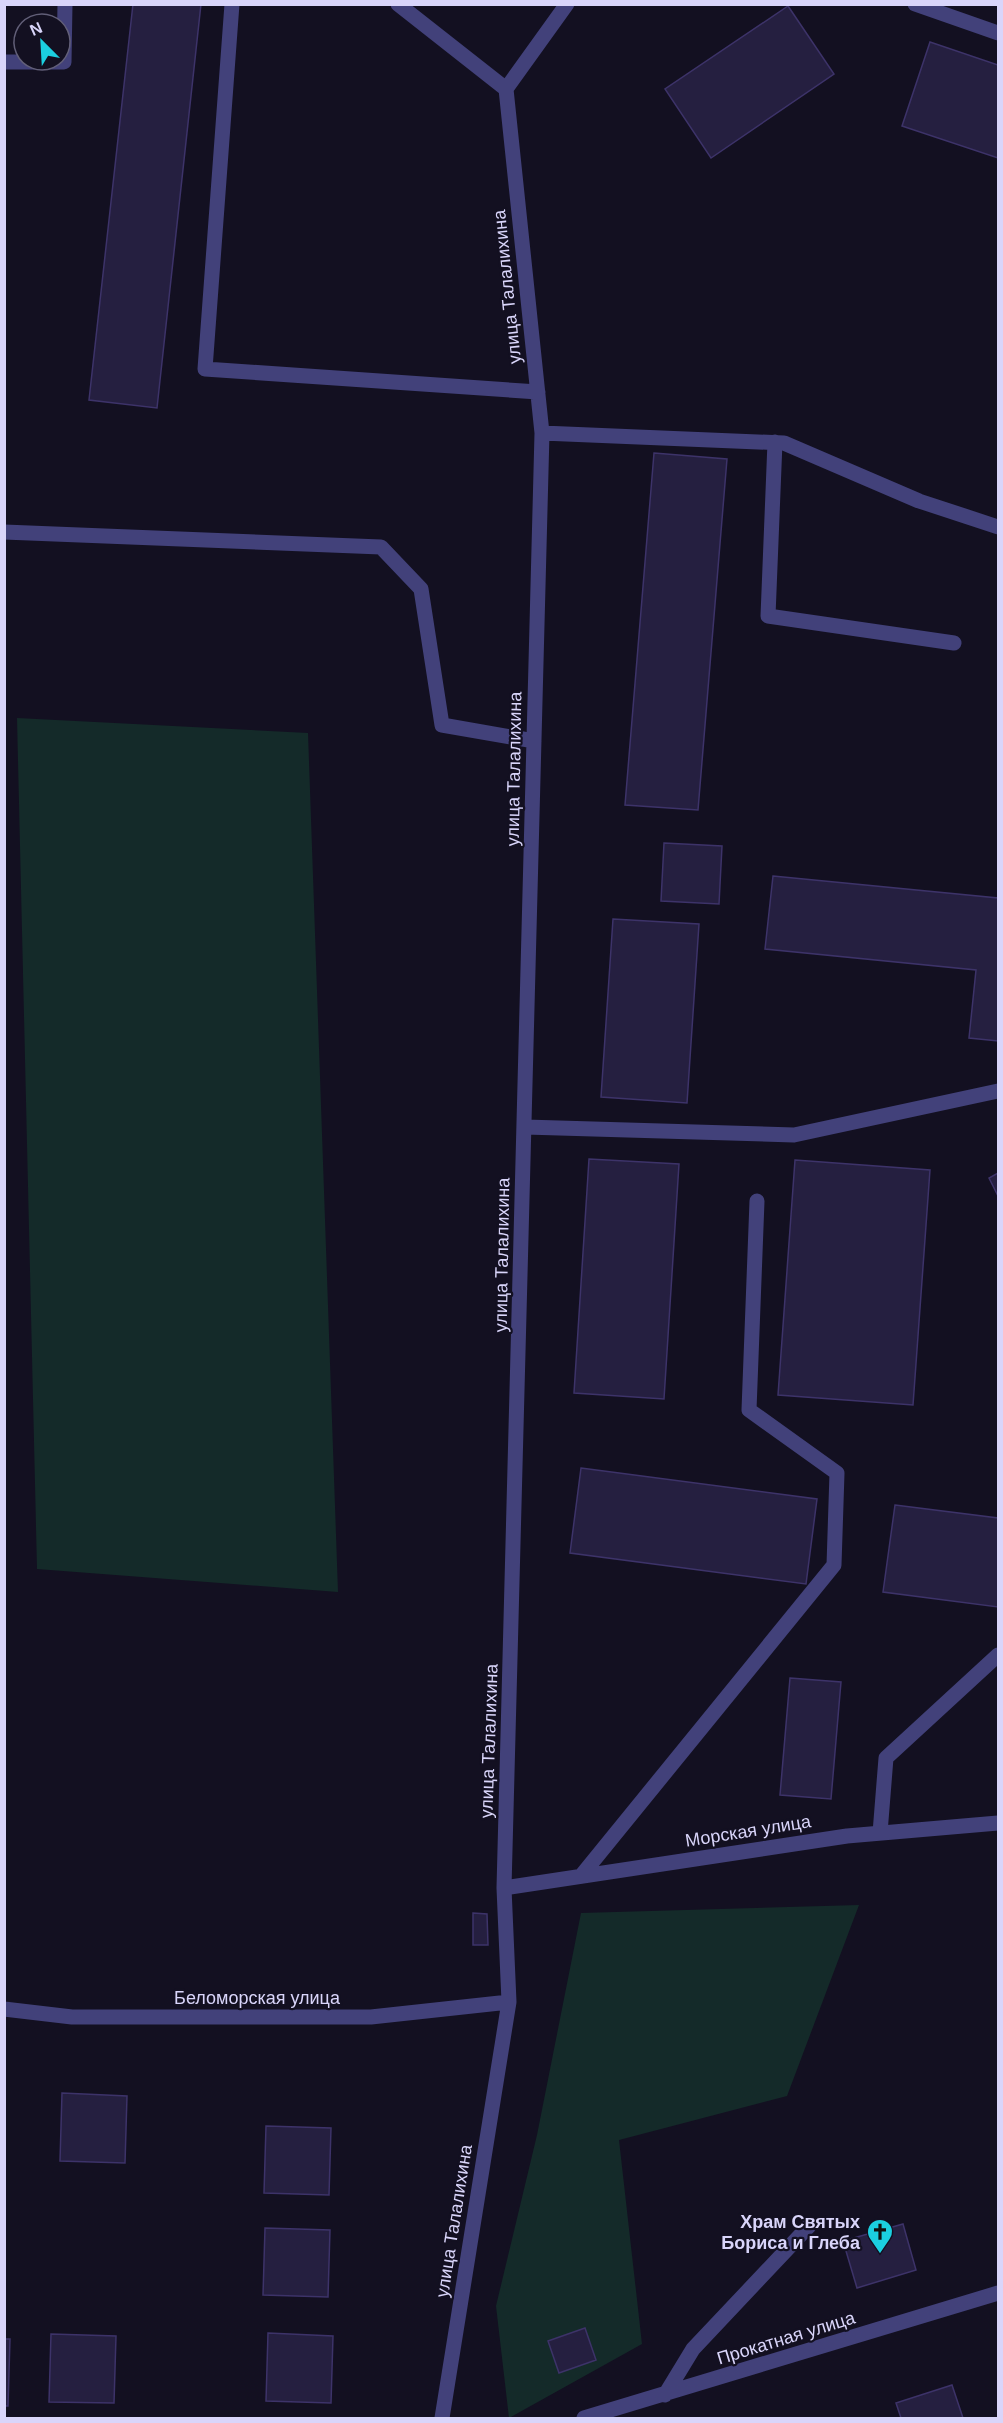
<svg xmlns="http://www.w3.org/2000/svg" width="1003" height="2423" font-family="Helvetica,sans-serif">
  <style>
    .green { fill: #142a29 }
    .building { fill: #251f40; stroke: #3d3369; stroke-width: 1.5 }
    .lines { fill: none; stroke-linecap: round; stroke-linejoin: round }
    .minor { stroke: #42417a; stroke-width: 15 }
    .labels { text-anchor: middle; stroke-width: 4.5; stroke-linejoin: round; paint-order: stroke }
    .street-label { font-size: 18px; fill: #d9d5fa; stroke: #131021 }
    .poi-label { font-size: 18px; font-weight: bold; fill: #d9d5fa; stroke: #131021; text-anchor: end }
  </style>
  <rect width="100%" height="100%" fill="#131021"/>
  <path class="green" d="M 17,718 L 308,733 L 338,1592 L 37,1569 Z
    M 859,1905 L 787,2096 L 619,2140 L 642,2344 L 509,2418 L 496,2306 L 537,2135 L 581,1913 Z"/>
  <path class="building" d="M 133,4 L 201,4 L 157,408 L 89,400 Z
    M 788,6 L 834,74 L 711,158 L 665,89 Z
    M 930,42 L 998,65 L 998,158 L 902,126 Z
    M 654,453 L 727,459 L 698,810 L 625,805 Z
    M 664,843 L 722,846 L 719,904 L 661,901 Z
    M 773,876 L 998,898 L 998,1041 L 969,1038 L 976,970 L 765,949 Z
    M 613,919 L 699,924 L 687,1103 L 601,1097 Z
    M 589,1159 L 679,1164 L 664,1399 L 574,1393 Z
    M 795,1160 L 930,1170 L 913,1405 L 778,1395 Z
    M 998,1173 L 998,1196 L 989,1178 Z
    M 581,1468 L 817,1499 L 806,1584 L 570,1553 Z
    M 895,1505 L 998,1518 L 998,1607 L 883,1592 Z
    M 790,1678 L 841,1682 L 831,1799 L 780,1795 Z
    M 473,1913 L 487,1914 L 488,1945 L 473,1945 Z
    M 62,2093 L 127,2096 L 125,2163 L 60,2161 Z
    M 266,2126 L 331,2128 L 329,2195 L 264,2193 Z
    M 903,2224 L 916,2270 L 857,2288 L 843,2241 Z
    M 265,2228 L 330,2230 L 328,2297 L 263,2295 Z
    M 585,2328 L 596,2360 L 559,2373 L 548,2341 Z
    M 268,2333 L 333,2336 L 331,2403 L 266,2401 Z
    M 51,2334 L 116,2336 L 114,2403 L 49,2402 Z
    M 4,2339 L 10,2339 L 8,2406 L 4,2406 Z
    M 952,2385 L 963,2418 L 901,2418 L 896,2403 Z"/>
  <g class="lines">
    <path class="minor" d="M 232,4 L 205,369 L 538,392
      M 398,4 L 506,89
      M 915,4 L 998,33
      M 4,62 L 64,62 L 65,4
      M 506,89 L 567,4
      M 542,433 L 784,443 L 919,501 L 998,527
      M 775,442 L 768,616 L 954,643
      M 4,532 L 381,547 L 421,589 L 442,725 L 534,741
      M 525,1127 L 794,1135 L 998,1091
      M 880,1833 L 886,1758 L 998,1655
      M 581,1876 L 834,1565 L 837,1473 L 749,1410 L 757,1201
      M 504,1888 L 847,1836 L 998,1823
      M 4,2009 L 72,2017 L 371,2017 L 509,2002
      M 665,2395 L 693,2349 L 809,2226
      M 442,2418 L 509,2002 L 504,1888 L 542,433 L 506,89
      M 584,2418 L 998,2293"/>
  </g>
  <defs>
    <symbol id="church-pin" viewBox="-11 -11 22 30"><path d="M0 17L-7.5 6A9.5 9.5 0 1 1 7.5 6Z" fill="#1bcfe0" stroke="#131021"/><path d="M-1.2-6h2.4v3.5h3.3v2.4h-3.3V6h-2.4V-.1h-3.3v-2.4h3.3Z" fill="#111"/></symbol>
  </defs>
  <g fill-rule="evenodd">
    <use href="#church-pin" x="865" y="2217" width="30" height="40"/>
  </g>
  <g class="labels">
    <g class="street-label">
      <text transform="translate(507 287) rotate(-96)" y="6">улица Талалихина</text>
      <text transform="translate(514 769) rotate(-89)" y="6">улица Талалихина</text>
      <text transform="translate(502 1255) rotate(-89)" y="6">улица Талалихина</text>
      <text transform="translate(489 1741) rotate(-88)" y="6">улица Талалихина</text>
      <text transform="translate(748 1831) rotate(-9)" y="6">Морская улица</text>
      <text x="257" y="2004">Беломорская улица</text>
      <text transform="translate(454 2221) rotate(-81)" y="6">улица Талалихина</text>
      <text transform="translate(786 2338) rotate(-17)" y="6">Прокатная улица</text>
    </g>
    <g class="poi-label">
      <text x="860" y="2228">Храм Святых<tspan x="860" dy="21">Бориса и Глеба</tspan></text>
    </g>
  </g>
  <rect width="1003" height="2423" fill="none" stroke="#d9d5fa" stroke-width="12"/>
  <g transform="translate(42 42) rotate(336)"><circle r="28" fill="#131021" stroke="#625f78" stroke-width="1.5"/>
  <path d="M0-4.5L10 22L0 15L-10 22Z" fill="#1bcfe0"/>
  <text y="-9" font-size="16" font-weight="bold" text-anchor="middle" fill="#d9d5fa">N</text>
  </g>
</svg>
